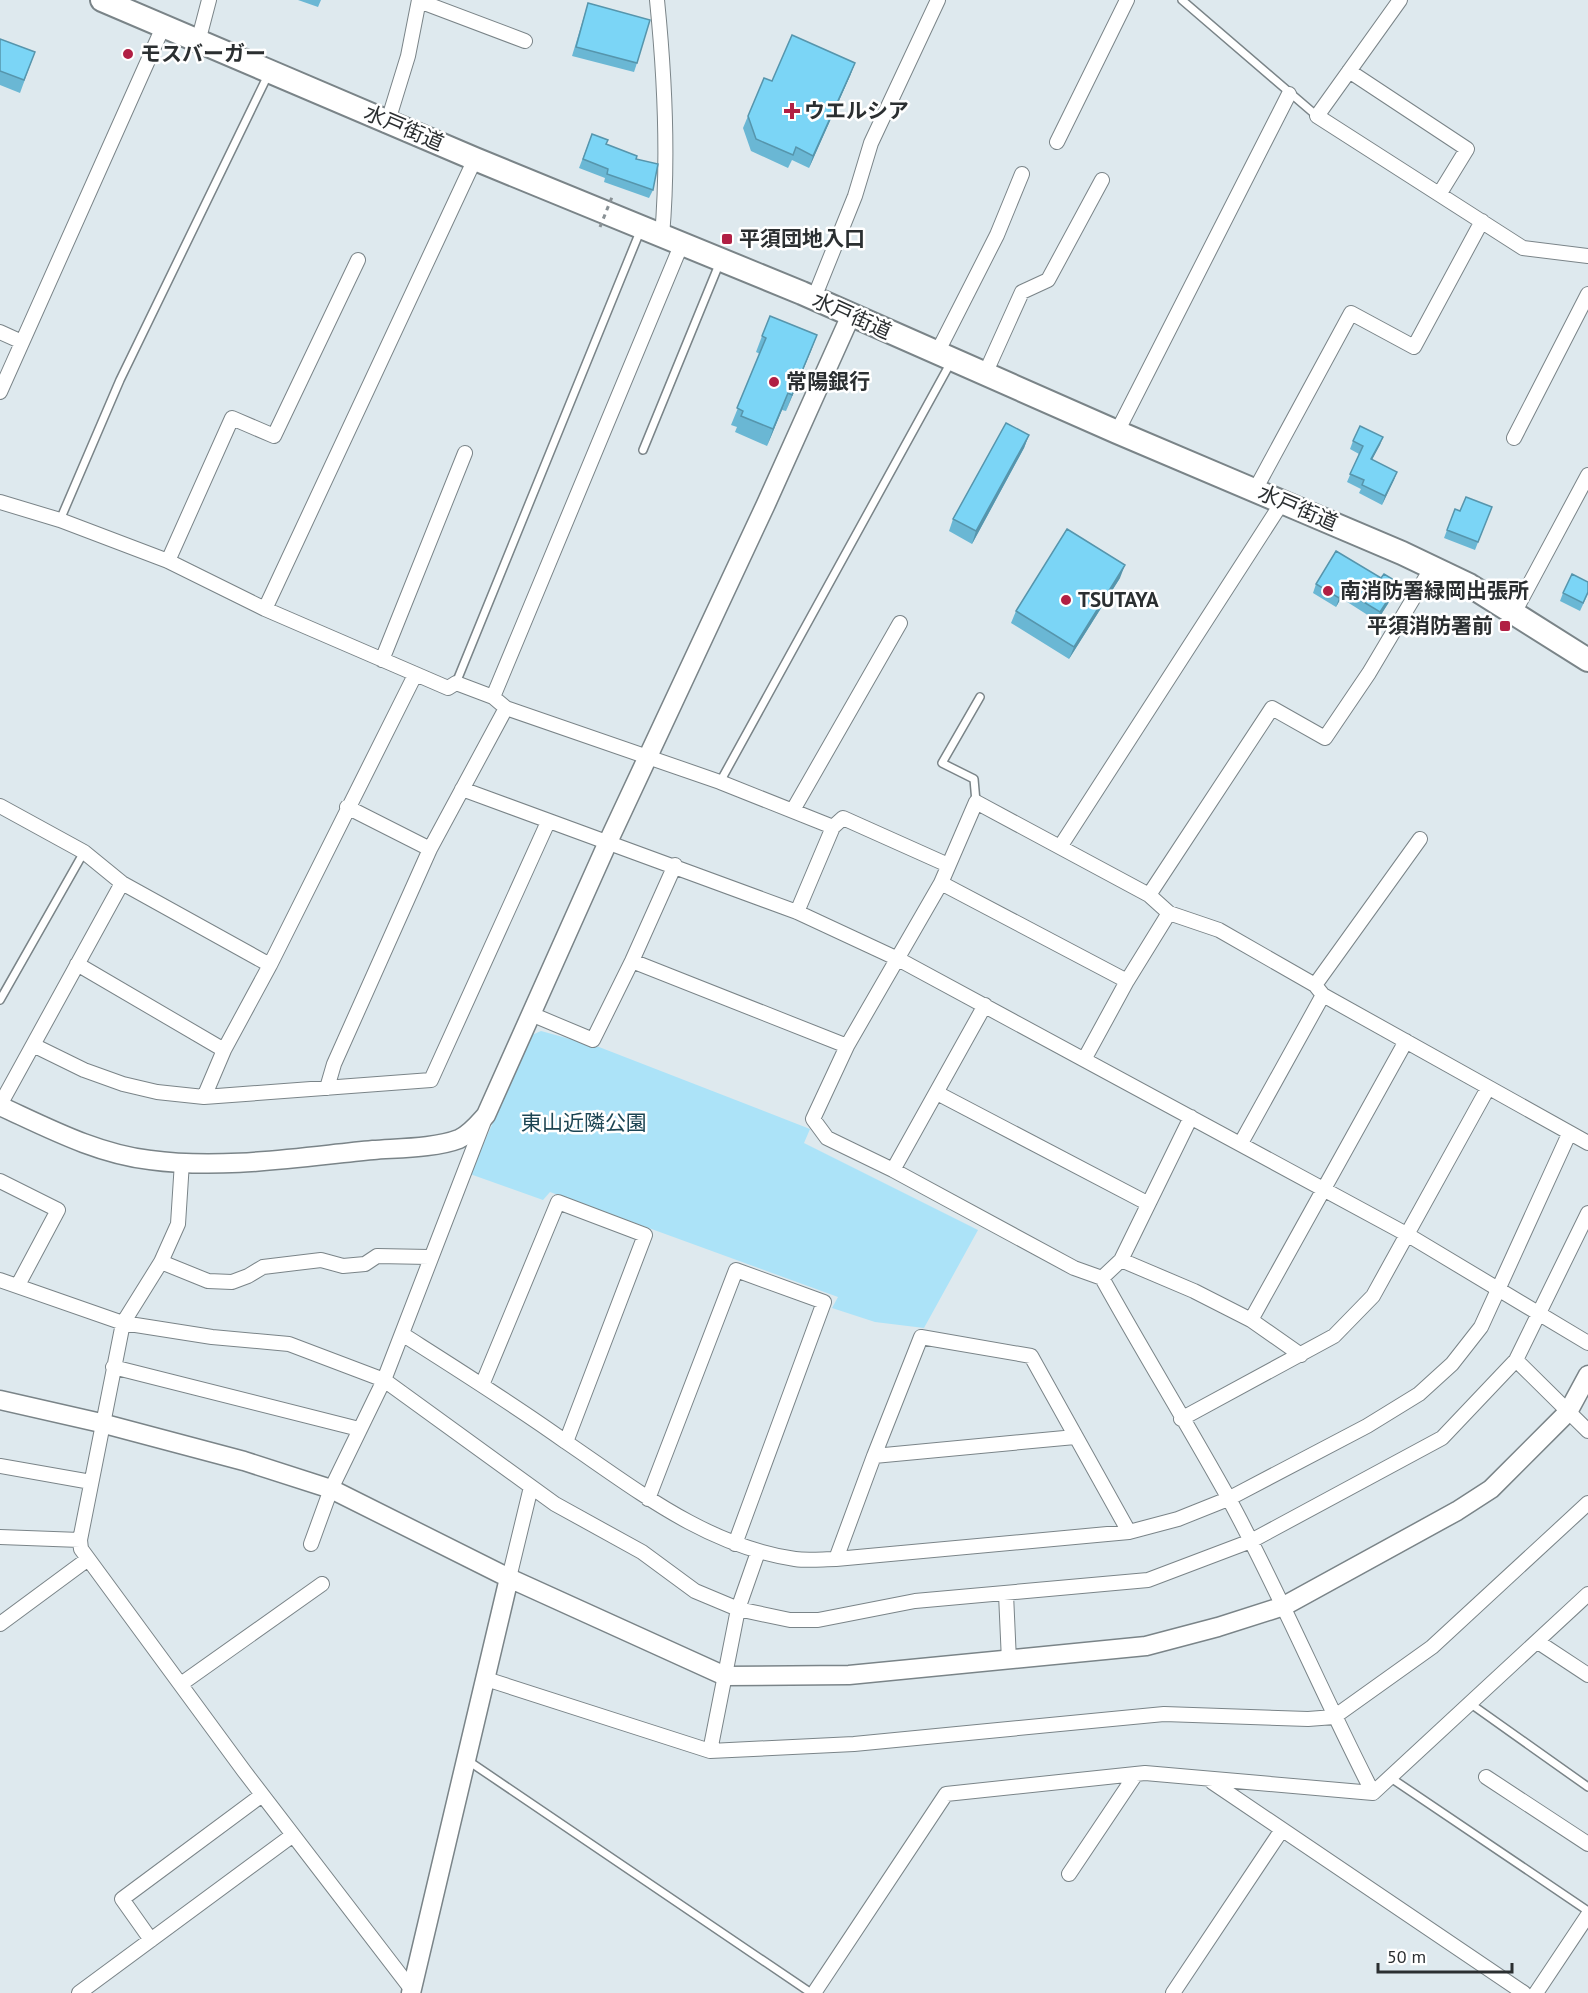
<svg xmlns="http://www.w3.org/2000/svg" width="1588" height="1993" font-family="'PT Sans','Noto Sans JP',sans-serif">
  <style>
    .green { fill: #ace3f8 }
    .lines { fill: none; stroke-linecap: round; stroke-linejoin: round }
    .service-casing { stroke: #7a8488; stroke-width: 10 }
    .minor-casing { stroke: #7a8488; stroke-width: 16 }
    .tertiary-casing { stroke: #7a8488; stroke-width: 21 }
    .primary-casing { stroke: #7a8488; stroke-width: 26 }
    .service { stroke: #fff; stroke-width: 7 }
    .minor { stroke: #fff; stroke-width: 14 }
    .tertiary { stroke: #fff; stroke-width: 18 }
    .primary { stroke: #fff; stroke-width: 22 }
    .path-bridge { stroke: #899195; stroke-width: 3; stroke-dasharray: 4.5 4.5; stroke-linecap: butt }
    .wall { fill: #6ab7d4 }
    .shaded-wall { fill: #5695ac }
    .building { fill: #7bd5f6; stroke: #5695ac; stroke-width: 1.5 }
    .poi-dot { fill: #b11f44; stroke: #fff; stroke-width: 2 }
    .labels { text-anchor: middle; stroke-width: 5; stroke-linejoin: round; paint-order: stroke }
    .poi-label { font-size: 21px; font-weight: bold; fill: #2b2f31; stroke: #fff; text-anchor: start }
    .street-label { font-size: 21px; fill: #2b2f31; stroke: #fff }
    .park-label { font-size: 21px; fill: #1c4553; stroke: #fff }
  </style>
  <rect width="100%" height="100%" fill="#dee9ee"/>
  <path class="green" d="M 541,1031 L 599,1047 L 810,1129 L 804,1143 L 978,1230 L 924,1328 L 875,1322 L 832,1308 L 838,1297 L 550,1192 L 543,1200 L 470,1174 L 532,1035 Z"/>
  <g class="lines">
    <defs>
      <path id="service" d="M 1182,0 L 1317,116
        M 643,450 L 720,262
        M 60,520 L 120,380 L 268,75
        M 456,683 L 641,229
        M 720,782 L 951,362
        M 976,802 L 974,779 L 942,763 L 980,697
        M 0,1000 L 84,852
        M 1471,1704 L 1588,1787
        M 467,1760 L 811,1993
        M 1391,1778 L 1588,1911"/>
      <path id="minor" d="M 657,0 C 665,79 669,156 662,236
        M 1400,0 L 1317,116 L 1523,248 L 1588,256
        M 419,1 L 525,41
        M 198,42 L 209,0
        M 1349,71 L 1467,149 L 1440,193
        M 388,121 L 408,56 L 419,0
        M 1057,142 L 1127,0
        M 814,298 L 855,196 L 871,143 L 938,0
        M 0,332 L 22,342
        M 937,353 L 997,235 L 1022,174
        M 985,374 L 1022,292 L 1048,280 L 1102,180
        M 0,392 L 163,27
        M 1117,432 L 1289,94
        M 1514,438 L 1588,294
        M 1255,490 L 1351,313 L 1414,347 L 1482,221
        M 0,502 L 60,520 L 168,561 L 265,609 L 448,688 L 456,683 L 493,697 L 506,708 L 720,782 L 833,827
        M 168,561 L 232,418 L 274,436 L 358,260
        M 265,609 L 475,159
        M 1514,613 L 1588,475
        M 382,660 L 465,453
        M 493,697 L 682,243
        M 462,789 L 797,912 L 898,959 L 1408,1235 L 1588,1343
        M 0,806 L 84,852 L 122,883 L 270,965
        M 347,807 L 430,849
        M 793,810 L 900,623
        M 1060,847 L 1283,501
        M 941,883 L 1127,981
        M 1149,895 L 1272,708 L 1325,738 L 1369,673 L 1432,567
        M 797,912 L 833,827 L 843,818 L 948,865
        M 1169,913 L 1219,930 L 1315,985 L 1323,995 L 1588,1143
        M 632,961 L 847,1046
        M 77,964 L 224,1050
        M 1315,985 L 1420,839
        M 531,1014 L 593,1040 L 632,961 L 675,865
        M 33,1045 L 84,1070 L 123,1084 L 157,1092 L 204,1097 L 431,1080 L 548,822
        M 1085,1058 L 1127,981 L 1169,913 L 1149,895 L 976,802 L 941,883 L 847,1046 L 813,1119 L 827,1138 L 893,1170 L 1074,1268 L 1102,1278 C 1143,1352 1188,1425 1229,1499 C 1281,1595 1323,1696 1373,1793
        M 327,1088 L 334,1064 L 430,849 L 506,708
        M 937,1093 L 1147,1203
        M 204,1097 L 224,1050 L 270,965 L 415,675
        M 0,1105 L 122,883
        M 1241,1143 L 1323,995
        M 182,1162 L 178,1224 L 161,1262 L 123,1323 L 80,1540 L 81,1549 L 244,1771 L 412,1990
        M 893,1170 L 985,1005
        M 0,1181 L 58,1210 L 18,1285
        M 1121,1260 L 1194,1291 L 1251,1320 L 1301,1355
        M 161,1262 L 208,1281 L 232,1282 L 248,1276 L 263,1267 L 321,1260 L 343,1266 L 365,1264 L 377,1256 L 429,1257
        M 1102,1278 L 1121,1260 L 1191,1117
        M 0,1280 L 123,1323 L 212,1337 L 289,1344 L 384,1380 L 555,1504 L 642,1552 L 695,1591 L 738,1609 L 790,1620 L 818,1620 L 915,1601 L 1148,1580 L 1251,1541 L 1442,1438 L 1516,1360 L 1588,1213
        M 1251,1320 L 1406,1041
        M 402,1334 C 457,1369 513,1404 566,1442 C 638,1491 707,1546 795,1559 C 809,1561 823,1559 836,1559 L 1129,1532 L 1178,1519 L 1228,1499 L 1367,1426 L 1419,1394 L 1452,1364 L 1481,1327 L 1569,1134
        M 1516,1360 L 1588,1431
        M 113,1367 L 359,1429
        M 482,1385 L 558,1202 L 645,1235 L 566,1442
        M 1181,1419 L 1334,1336 L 1373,1296 L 1488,1088
        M 874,1456 L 921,1337 L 1031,1356 L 1129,1532
        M 0,1466 L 91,1482
        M 648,1499 L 736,1270 L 824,1302 L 735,1544
        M 0,1537 L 80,1540
        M 311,1544 L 331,1489 L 384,1380 L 484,1121
        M 836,1559 L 874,1456 L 1075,1437
        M 509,1578 L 531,1487
        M 1006,1594 L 1009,1661
        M 0,1624 L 88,1559
        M 1538,1642 L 1588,1675
        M 486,1679 L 710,1751 L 854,1744 L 1164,1714 L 1308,1719 L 1334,1717 L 1432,1647 L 1588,1503
        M 181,1684 L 322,1584
        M 710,1751 L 738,1609 L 758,1552
        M 1486,1777 L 1588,1844
        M 1212,1782 L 1524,1993
        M 1069,1874 L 1136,1774
        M 151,1940 L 122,1899 L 262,1795
        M 79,1993 L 293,1835
        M 814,1993 L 946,1794 L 1145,1773 L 1373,1793 L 1588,1594
        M 1173,1993 L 1281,1831
        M 1536,1993 L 1588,1915"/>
      <path id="tertiary" d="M 0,1106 C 48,1128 97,1154 150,1160 C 223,1170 300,1157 373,1150 C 398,1148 436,1148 459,1139 C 470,1134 478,1124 486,1115 L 608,842 L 766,504 L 851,315
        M 0,1400 L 101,1423 L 244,1461 L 331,1489 L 509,1578 L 725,1676 L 849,1675 L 1146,1646 L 1218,1627 L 1284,1606 L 1457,1511 L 1491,1489 L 1568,1412 L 1588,1375
        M 411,1993 L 509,1578"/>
      <path id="primary" d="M 102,0 L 475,159 L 802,293 L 1117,432 L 1402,553 L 1469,585 L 1588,660"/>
    </defs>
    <use href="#service" class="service-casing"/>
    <use href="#minor" class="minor-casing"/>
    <use href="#tertiary" class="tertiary-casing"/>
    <use href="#primary" class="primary-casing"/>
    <use href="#service" class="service"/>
    <use href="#minor" class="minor"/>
    <use href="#tertiary" class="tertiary"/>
    <use href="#primary" class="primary"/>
    <path class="path-bridge" d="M 600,227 L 612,197"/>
  </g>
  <path class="wall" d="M 298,0 L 321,0 L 318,7 Z
    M 588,3 L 637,63 L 634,72 L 572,56 Z
    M 0,39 L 35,52 L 20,93 L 0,85 Z
    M 855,63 L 850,76 L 809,168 L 792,160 L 788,168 L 751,151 L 743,128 L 748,116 L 772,81 Z
    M 592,134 L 606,144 L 636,159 L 653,190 L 649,198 L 604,182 L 605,178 L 579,168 Z
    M 817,335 L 786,411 L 782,410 L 767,446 L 735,432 L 737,427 L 731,425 L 760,354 L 756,352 L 762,336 Z
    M 1029,435 L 1024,448 L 972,544 L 949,531 L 953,519 Z
    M 1383,437 L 1372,460 L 1397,472 L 1382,505 L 1359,493 L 1361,489 L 1347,482 L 1359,454 L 1350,449 L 1353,441 Z
    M 1492,507 L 1475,550 L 1444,538 L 1455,509 L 1460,511 Z
    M 1120,578 L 1069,659 L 1011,623 L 1016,611 Z
    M 1381,578 L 1399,583 L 1396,591 L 1377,621 L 1341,598 L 1336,607 L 1313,593 L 1316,584 Z
    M 1588,582 L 1588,594 L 1580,611 L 1560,601 L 1563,593 Z"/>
  <path class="shaded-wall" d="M 855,63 L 850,76 L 809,168 L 813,156 Z
    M 817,335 L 811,351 L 786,411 L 792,395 Z
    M 788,393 L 782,410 L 767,446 L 773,429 Z
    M 1029,435 L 1024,448 L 972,544 L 976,531 Z
    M 1383,437 L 1380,445 L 1368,467 L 1371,459 Z
    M 1397,472 L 1394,480 L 1382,505 L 1385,496 Z
    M 1125,565 L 1120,578 L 1069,659 L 1074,647 Z
    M 1399,583 L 1396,591 L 1377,621 L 1380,612 Z
    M 1344,590 L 1341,598 L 1336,607 L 1339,598 Z"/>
  <path class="building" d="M 588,3 L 650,20 L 637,63 L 576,47 Z
    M 792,35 L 855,63 L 813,156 L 796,147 L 793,155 L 756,139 L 748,116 L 764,78 L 772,81 Z
    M 0,39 L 35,52 L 24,80 L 0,71 Z
    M 592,134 L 608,140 L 606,144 L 637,156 L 636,159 L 658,164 L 653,190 L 607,174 L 608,169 L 583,159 Z
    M 770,316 L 817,335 L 792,395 L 788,393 L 773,429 L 741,416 L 743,411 L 737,408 L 766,338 L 762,336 Z
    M 1006,423 L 1029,435 L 976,531 L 953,519 Z
    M 1360,426 L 1383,437 L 1371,459 L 1397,472 L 1385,496 L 1362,485 L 1364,480 L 1350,474 L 1363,446 L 1353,441 Z
    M 1466,497 L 1492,507 L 1478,542 L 1447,530 L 1455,509 L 1460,511 Z
    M 1067,529 L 1125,565 L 1074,647 L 1016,611 Z
    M 1336,551 L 1381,578 L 1384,574 L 1399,583 L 1380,612 L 1344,590 L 1339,598 L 1316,584 Z
    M 1572,574 L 1588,582 L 1588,592 L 1583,603 L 1563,593 Z"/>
  <g class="poi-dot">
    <circle cx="128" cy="54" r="6"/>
    <path d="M789 102h6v6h6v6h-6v6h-6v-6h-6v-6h6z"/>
    <rect x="721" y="233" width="12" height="12" rx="3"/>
    <circle cx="774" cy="382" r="6"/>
    <circle cx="1328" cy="591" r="6"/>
    <circle cx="1066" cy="600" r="6"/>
    <rect x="1499" y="620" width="12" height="12" rx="3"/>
  </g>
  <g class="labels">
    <g class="poi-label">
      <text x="140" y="61">モスバーガー</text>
      <text x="804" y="118">ウエルシア</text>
      <text x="739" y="246">平須団地入口</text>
      <text x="786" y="389">常陽銀行</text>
      <text x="1340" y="598">南消防署緑岡出張所</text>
      <text x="1078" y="607">TSUTAYA</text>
      <text x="1493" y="633" text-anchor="end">平須消防署前</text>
    </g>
    <g class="street-label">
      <text transform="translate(404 128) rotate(23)" y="7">水戸街道</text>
      <text transform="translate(852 316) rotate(24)" y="7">水戸街道</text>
      <text transform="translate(1298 508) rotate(23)" y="7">水戸街道</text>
    </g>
    <g class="park-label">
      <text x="584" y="1130">東山近隣公園</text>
    </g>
  </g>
  <path d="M1378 1963v9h134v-9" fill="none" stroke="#2b2f31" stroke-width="3"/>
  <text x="1387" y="1963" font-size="18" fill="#2b2f31" stroke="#ffffff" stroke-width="4.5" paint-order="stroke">50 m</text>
</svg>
